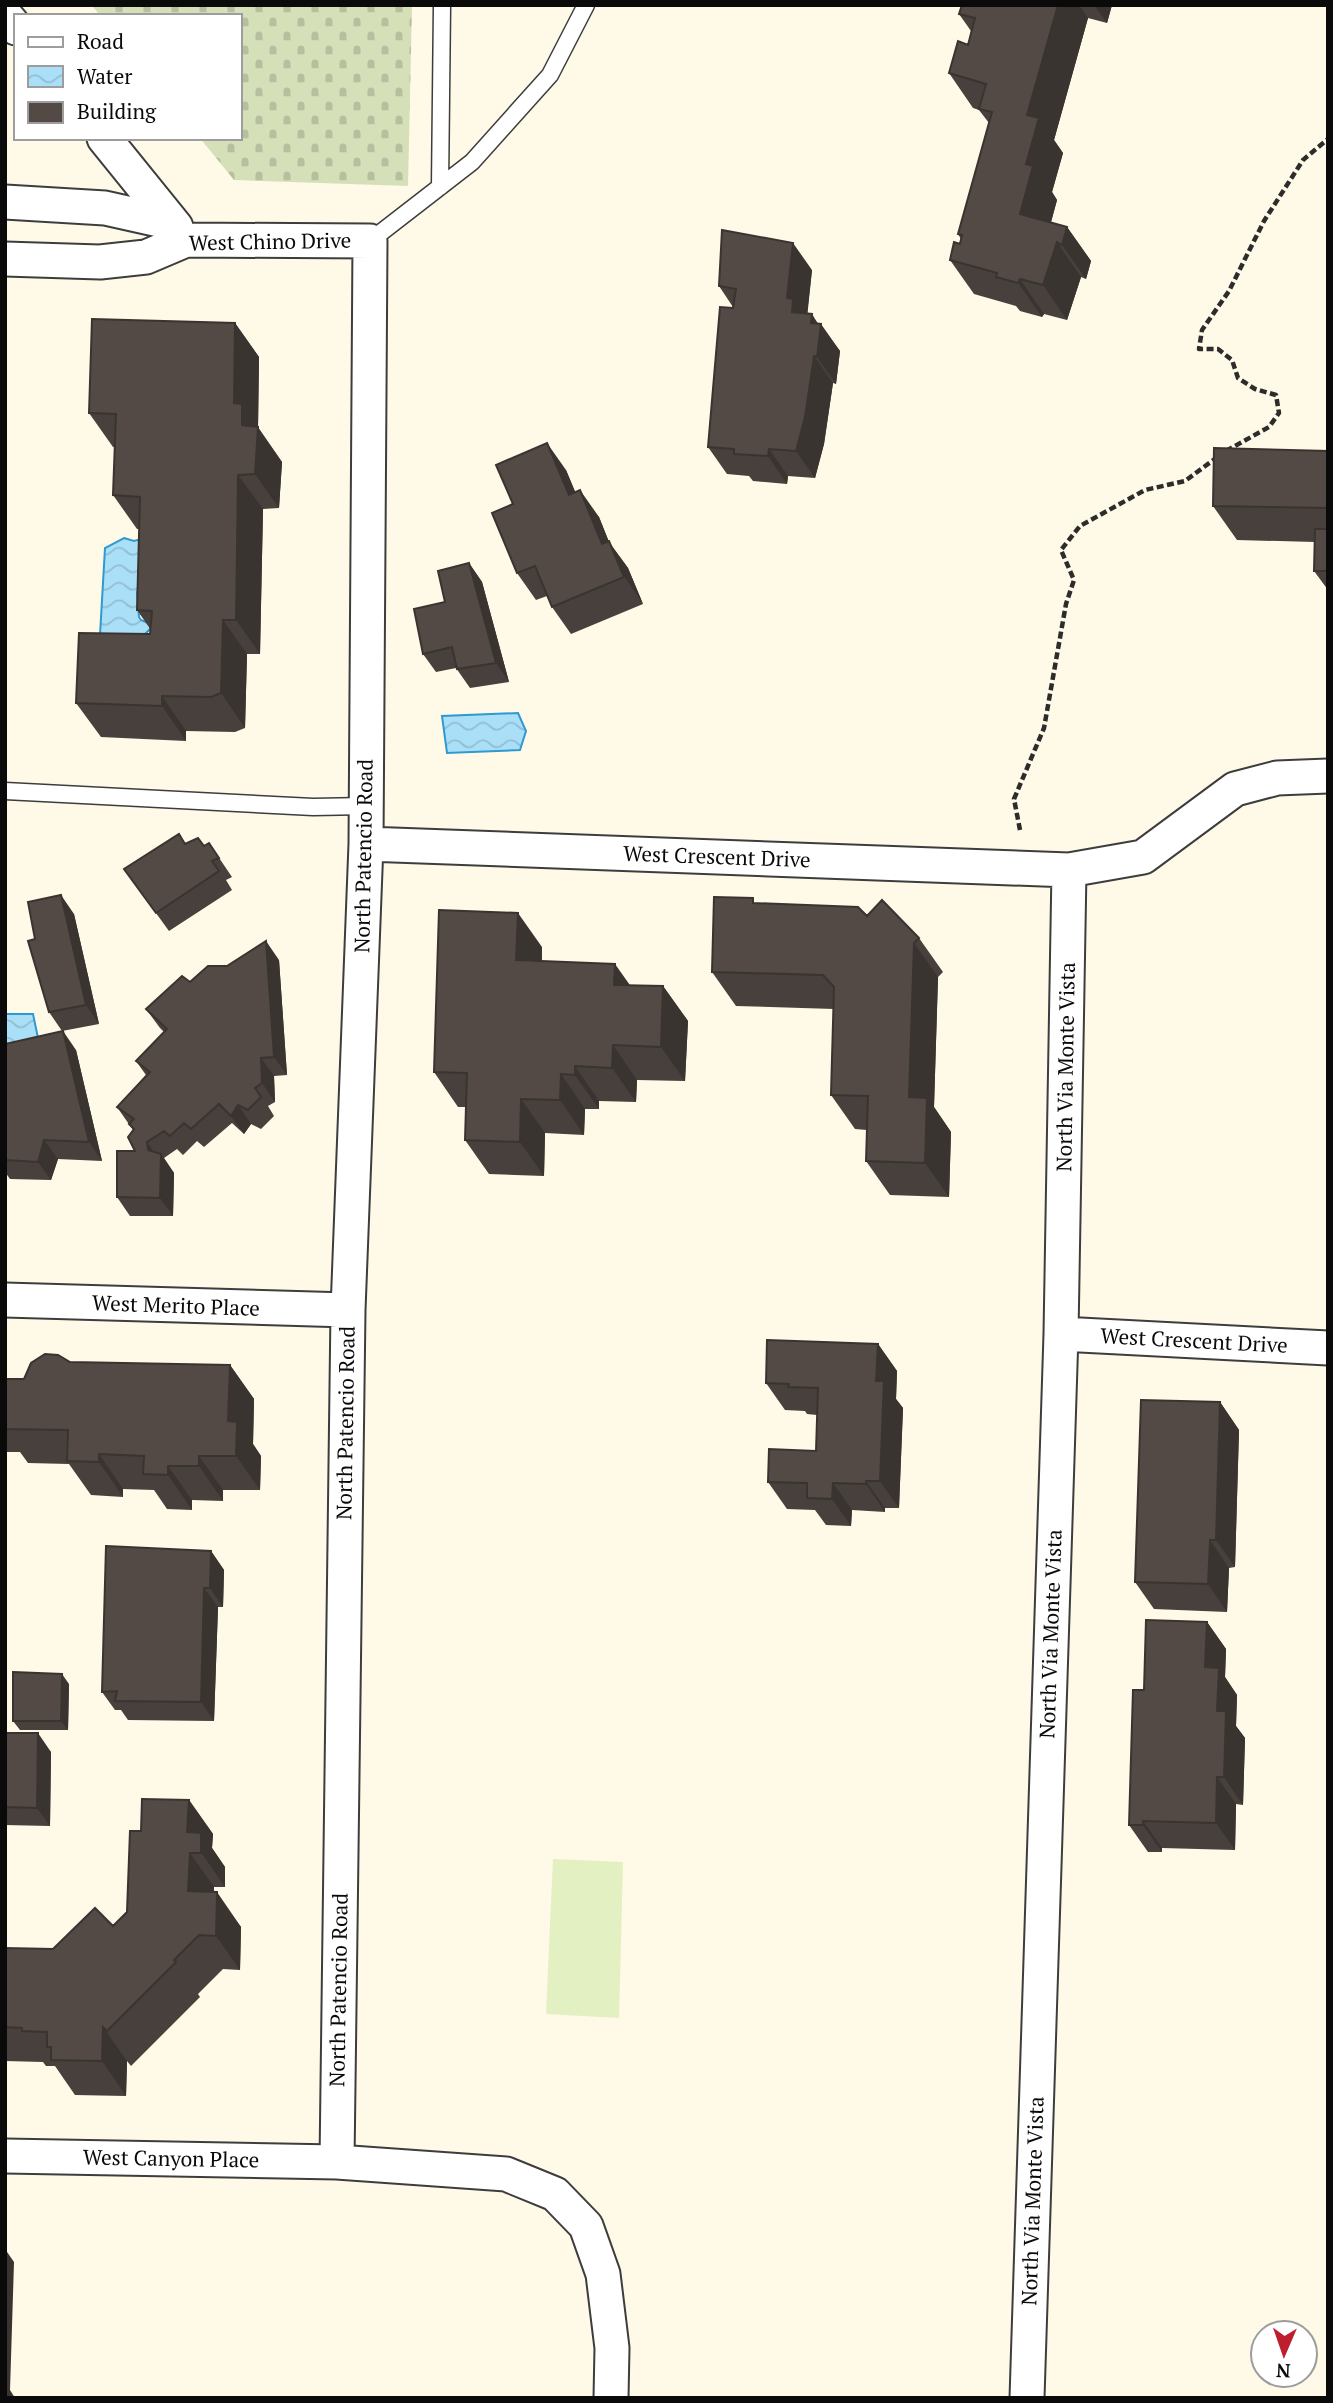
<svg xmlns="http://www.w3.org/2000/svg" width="1333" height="2403" font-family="'PT Serif',serif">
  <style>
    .cemetery { fill: url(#cemetery-stones) }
    .pitch { fill: #e3f0c2 }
    .water { fill: url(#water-waves); stroke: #2f99d1; stroke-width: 2 }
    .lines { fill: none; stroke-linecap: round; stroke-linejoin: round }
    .lane-casing { stroke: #3d3d3d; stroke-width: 19 }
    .street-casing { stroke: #3d3d3d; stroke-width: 37 }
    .path { stroke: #2c2c2c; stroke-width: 4.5; stroke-dasharray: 7 3.5; stroke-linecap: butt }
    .lane { stroke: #fff; stroke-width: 16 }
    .street { stroke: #fff; stroke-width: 33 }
    .wall { fill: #47403c }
    .shaded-wall { fill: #3a3431 }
    .building { fill: #534a46; stroke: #3a3431; stroke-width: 2 }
    .labels { text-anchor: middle; stroke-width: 7; stroke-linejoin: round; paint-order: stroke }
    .street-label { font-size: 21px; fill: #0a0a0a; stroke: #fff }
  </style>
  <defs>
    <pattern id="cemetery-stones" width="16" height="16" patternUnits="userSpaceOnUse" patternTransform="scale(1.75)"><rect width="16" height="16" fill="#d5e0b9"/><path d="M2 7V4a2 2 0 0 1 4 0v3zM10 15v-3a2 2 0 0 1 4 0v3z" fill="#b6bf9e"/></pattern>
    <pattern id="water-waves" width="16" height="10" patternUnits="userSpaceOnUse" patternTransform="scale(1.75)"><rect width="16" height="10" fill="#aadff8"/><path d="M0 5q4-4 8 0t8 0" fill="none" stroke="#91bed3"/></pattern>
  </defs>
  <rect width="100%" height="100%" fill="#fff9e7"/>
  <path class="cemetery" d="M 92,5 L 412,5 L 408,186 L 234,180 L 200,138 L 240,138 L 240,16 L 100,16 Z"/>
  <path class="pitch" d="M 553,1859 L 623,1862 L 619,2018 L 546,2014 Z"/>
  <path class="water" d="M 124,538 L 134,541 L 145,538 L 141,585 L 137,592 L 139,617 L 141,620 L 150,624 L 150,629 L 141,638 L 100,635 L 105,548 Z
    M 518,713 L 526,731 L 520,750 L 447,753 L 442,716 Z
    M 5,1014 L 33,1014 L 38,1038 L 5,1046 Z"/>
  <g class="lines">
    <defs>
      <path id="lane" d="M 440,187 L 442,5
        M 370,241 L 472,162 L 550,75 L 586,5
        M 5,791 L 313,807 L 366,806"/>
      <path id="street" d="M 5,15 L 16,28
        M 104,138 L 176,227
        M 5,202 L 105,208 L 172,223
        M 5,259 L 100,262 L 146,257 L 186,240 L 370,241 L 366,844 L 348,1310 L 337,2162
        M 366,844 L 1069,870 L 1143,857 L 1235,789 L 1277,778 L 1328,776
        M 5,1300 L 348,1310
        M 1061,1334 L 1328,1348
        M 5,2156 L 337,2162 L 506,2174 L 555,2194 L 586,2226 L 603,2274 L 612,2348 L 611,2398
        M 1027,2398 L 1061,1334 L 1069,870"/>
    </defs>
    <use href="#lane" class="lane-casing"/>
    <use href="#street" class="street-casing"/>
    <path class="path" d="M 1226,451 L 1269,427 L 1279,413 L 1276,395 L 1255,389 L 1238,378 L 1232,360 L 1218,349 L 1199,349 L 1202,330 L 1229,291 L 1264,221 L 1303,160 L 1328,139
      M 1020,830 L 1014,799 L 1044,728 L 1066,604 L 1074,580 L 1061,550 L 1080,526 L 1145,490 L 1185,481 L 1216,458"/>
    <use href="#lane" class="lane"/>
    <use href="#street" class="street"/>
  </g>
  <path class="wall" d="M 962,5 L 1112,5 L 1107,23 L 1088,18 L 1054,140 L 1063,153 L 1052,192 L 1057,200 L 1051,222 L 1067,227 L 1091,261 L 1086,279 L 1081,277 L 1067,320 L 1044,314 L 1042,317 L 1020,311 L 1016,306 L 974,294 L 950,260 L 960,244 L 961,239 L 958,234 L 989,123 L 979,110 L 973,108 L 949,73 L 968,45 L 971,31 L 959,14 Z
    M 812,270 L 807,314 L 819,324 L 840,351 L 836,384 L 833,383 L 824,444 L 815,478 L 788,476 L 787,484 L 753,481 L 749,476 L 727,474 L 708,447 L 733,307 L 719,286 Z
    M 235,323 L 259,357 L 258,427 L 282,462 L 279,508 L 263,509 L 260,654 L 247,654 L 245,728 L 235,732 L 186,731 L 186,741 L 101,737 L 76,703 L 150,634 L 151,630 L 137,610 L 139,529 L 137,529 L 113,495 L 115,447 L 113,447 L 89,413 Z
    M 1328,451 L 1328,590 L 1314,571 L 1315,542 L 1237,540 L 1213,506 Z
    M 566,470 L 575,492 L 599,517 L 609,542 L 628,568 L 643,604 L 571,634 L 552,607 L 547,596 L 536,600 L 517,573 L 513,504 Z
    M 469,563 L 482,582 L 509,682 L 470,688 L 456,668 L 436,672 L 423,654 L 445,602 Z
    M 209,843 L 232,877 L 226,880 L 232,890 L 169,931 L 124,869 L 186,844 L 204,846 Z
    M 757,903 L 867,916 L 919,938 L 943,972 L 938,977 L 934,1107 L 951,1132 L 949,1197 L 890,1195 L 866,1161 L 867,1130 L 855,1129 L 831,1095 L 834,1009 L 736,1006 L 712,972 Z
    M 74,914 L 99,1024 L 62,1031 L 49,1012 Z
    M 542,947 L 542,961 L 630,985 L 663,986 L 688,1021 L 685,1081 L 637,1080 L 636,1102 L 599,1101 L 599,1109 L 585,1109 L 584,1135 L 545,1133 L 544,1176 L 489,1174 L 465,1140 L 466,1107 L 458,1107 L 434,1072 Z
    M 279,960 L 287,1075 L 274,1076 L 275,1102 L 268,1106 L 274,1116 L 261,1129 L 251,1124 L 244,1134 L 232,1123 L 204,1147 L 197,1141 L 183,1155 L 177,1149 L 164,1158 L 174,1173 L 173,1216 L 130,1216 L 117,1197 L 135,1151 L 133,1130 L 117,1107 L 146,1075 L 136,1061 L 164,1032 L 160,1028 L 146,1009 L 190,982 L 227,966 Z
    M 5,1044 L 76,1050 L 102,1161 L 58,1159 L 51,1180 L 10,1179 L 5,1172 Z
    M 878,1344 L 897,1371 L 896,1399 L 903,1408 L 899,1508 L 885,1508 L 885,1512 L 852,1510 L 851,1526 L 826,1525 L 815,1510 L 787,1509 L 768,1482 L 816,1451 L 817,1415 L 807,1414 L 805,1411 L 785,1410 L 766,1383 Z
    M 70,1362 L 230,1365 L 254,1399 L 253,1444 L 261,1456 L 260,1490 L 223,1490 L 223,1501 L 192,1500 L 192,1510 L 167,1509 L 154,1490 L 123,1489 L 123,1497 L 91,1495 L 69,1464 L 28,1463 L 20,1452 L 5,1452 L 5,1379 L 24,1379 Z
    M 1220,1402 L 1239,1430 L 1235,1567 L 1229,1568 L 1227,1612 L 1154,1609 L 1135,1582 Z
    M 211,1551 L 224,1570 L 223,1607 L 218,1607 L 214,1721 L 128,1720 L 121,1710 L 115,1710 L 102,1692 Z
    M 1207,1622 L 1226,1649 L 1225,1677 L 1237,1695 L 1236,1726 L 1245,1738 L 1243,1805 L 1236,1804 L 1235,1850 L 1162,1848 L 1162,1852 L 1148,1852 L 1129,1825 L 1144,1690 Z
    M 69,1684 L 68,1730 L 20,1730 L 13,1721 Z
    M 5,1733 L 51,1752 L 50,1826 L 5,1825 Z
    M 189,1800 L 213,1834 L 212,1848 L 225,1867 L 225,1887 L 214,1887 L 214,1892 L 241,1927 L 240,1970 L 223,1969 L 198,1994 L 200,1997 L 131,2066 L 127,2061 L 126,2096 L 75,2095 L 55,2066 L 46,2066 L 43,2062 L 5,2061 L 5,1948 L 53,1949 L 113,1926 L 127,1912 L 141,1831 Z"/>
  <path class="shaded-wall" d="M 1058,5 L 1079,5 L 1088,18 L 1054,140 L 1063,153 L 1052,192 L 1057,200 L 1044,248 L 1020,214 L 1026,164 L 1027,115 Z
    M 1094,5 L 1112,5 L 1107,23 Z
    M 1067,227 L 1091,261 L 1086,279 L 1062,245 Z
    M 1057,242 L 1081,277 L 1067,320 L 1043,285 Z
    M 793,243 L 812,270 L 807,318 L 792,312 L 787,298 Z
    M 1020,279 L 1044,314 L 1042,317 L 1018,283 Z
    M 812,314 L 820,327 L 821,324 L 840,351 L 836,384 L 817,357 L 811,323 Z
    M 235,323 L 259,357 L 258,428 L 282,462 L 279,508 L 255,474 L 242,425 L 234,403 Z
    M 814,356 L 833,383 L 824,444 L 815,478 L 796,451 Z
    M 547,443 L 566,470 L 588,522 L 569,495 Z
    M 769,449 L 788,476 L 787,484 L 768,456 Z
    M 238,475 L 263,509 L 260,654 L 236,620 Z
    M 580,490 L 599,517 L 609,542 L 628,568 L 643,604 L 602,544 Z
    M 469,563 L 482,582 L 509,682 L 496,663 Z
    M 223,620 L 247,654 L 245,728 L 221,693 Z
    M 162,696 L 186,731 L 186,741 L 162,706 Z
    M 61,895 L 74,914 L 99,1024 L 86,1005 Z
    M 518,913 L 542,947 L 540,995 L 516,960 Z
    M 266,941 L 279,960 L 287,1075 L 274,1057 Z
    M 914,943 L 938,977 L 934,1107 L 951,1132 L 949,1197 L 925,1163 L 909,1097 Z
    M 615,964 L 639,998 L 614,985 Z
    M 663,986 L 688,1021 L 685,1081 L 661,1047 Z
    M 63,1031 L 76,1050 L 102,1161 L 89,1142 Z
    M 613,1045 L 637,1080 L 636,1102 L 612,1068 Z
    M 261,1058 L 274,1076 L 275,1102 L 262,1083 Z
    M 575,1066 L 599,1101 L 599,1109 L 575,1075 Z
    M 561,1074 L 585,1109 L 584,1135 L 560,1100 Z
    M 521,1099 L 545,1133 L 544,1176 L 520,1142 Z
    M 238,1105 L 251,1124 L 244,1134 L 231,1116 Z
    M 44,1140 L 58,1159 L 51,1180 L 38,1162 Z
    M 147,1142 L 160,1161 L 148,1150 Z
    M 161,1154 L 174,1173 L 173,1216 L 160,1198 Z
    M 878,1344 L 897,1371 L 896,1399 L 903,1408 L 899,1508 L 880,1481 L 876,1381 Z
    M 230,1365 L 254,1399 L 253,1444 L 261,1456 L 260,1490 L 236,1456 L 228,1421 Z
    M 1220,1402 L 1239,1430 L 1235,1567 L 1216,1540 Z
    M 99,1454 L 123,1489 L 123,1497 L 99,1462 Z
    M 199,1456 L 223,1490 L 223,1501 L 199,1466 Z
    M 168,1466 L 192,1500 L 192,1510 L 168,1475 Z
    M 866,1481 L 885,1508 L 885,1512 L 866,1484 Z
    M 833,1483 L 852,1510 L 851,1526 L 832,1499 Z
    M 1210,1540 L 1229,1568 L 1227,1612 L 1208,1584 Z
    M 211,1551 L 224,1570 L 223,1607 L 210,1588 Z
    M 204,1588 L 218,1607 L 214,1721 L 201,1702 Z
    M 1207,1622 L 1226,1649 L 1225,1677 L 1237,1695 L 1236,1726 L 1245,1738 L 1243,1805 L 1224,1777 L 1205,1667 Z
    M 62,1674 L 69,1684 L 68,1730 L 61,1721 Z
    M 38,1733 L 51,1752 L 50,1826 L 37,1808 Z
    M 1217,1777 L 1236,1804 L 1235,1850 L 1216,1823 Z
    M 189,1800 L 213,1834 L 212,1848 L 225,1867 L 225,1887 L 187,1832 Z
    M 1143,1821 L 1162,1848 L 1162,1852 L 1143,1825 Z
    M 190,1853 L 214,1887 L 212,1926 L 188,1891 Z
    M 217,1892 L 241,1927 L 240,1970 L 216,1936 Z
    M 103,2027 L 127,2061 L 126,2096 L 102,2061 Z
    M 5,2249 L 14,2262 L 10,2390 L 15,2398 L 5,2398 Z"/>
  <path class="building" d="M 962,5 L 1058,5 L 1027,115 L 1039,118 L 1026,164 L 1033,166 L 1020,214 L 1067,227 L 1062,245 L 1057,242 L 1043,285 L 1020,279 L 1018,283 L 996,277 L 997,273 L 950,260 L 954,242 L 960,244 L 962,235 L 958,234 L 992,112 L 979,109 L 986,84 L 949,73 L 958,41 L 968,45 L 975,18 L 959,14 Z
    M 722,230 L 793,243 L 787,298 L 793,299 L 792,312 L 812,314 L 811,323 L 821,324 L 817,357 L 814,356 L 805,417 L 796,451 L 769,449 L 768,456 L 734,454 L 734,449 L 708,447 L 720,307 L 733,308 L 736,289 L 719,286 Z
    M 92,319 L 235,323 L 234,403 L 242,404 L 242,425 L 258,427 L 255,474 L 238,475 L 236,620 L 223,620 L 221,693 L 211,697 L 162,696 L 162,706 L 76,703 L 79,633 L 150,634 L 152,611 L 137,610 L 140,497 L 113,495 L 116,414 L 89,413 Z
    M 547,443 L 569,495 L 580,490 L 602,544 L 609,541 L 624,577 L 552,607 L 535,566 L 517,573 L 492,513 L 513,504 L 496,465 Z
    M 1214,448 L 1328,451 L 1328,508 L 1213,506 Z
    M 1315,529 L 1328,529 L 1328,571 L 1314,571 Z
    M 469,563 L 496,663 L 457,669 L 452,647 L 423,654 L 414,609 L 445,602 L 438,571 Z
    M 179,834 L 185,844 L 198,838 L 204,846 L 209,843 L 219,858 L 212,861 L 219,871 L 156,913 L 124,869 Z
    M 61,895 L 86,1005 L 49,1012 L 28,941 L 35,939 L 28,902 Z
    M 714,897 L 753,898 L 753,903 L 858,907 L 867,916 L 882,900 L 919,938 L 914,943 L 909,1097 L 927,1098 L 925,1163 L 866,1161 L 868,1096 L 831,1095 L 834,987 L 823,975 L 712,972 Z
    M 439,910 L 518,913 L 516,960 L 615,964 L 614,985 L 663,986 L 661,1047 L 613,1045 L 612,1068 L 575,1066 L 575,1075 L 561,1074 L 560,1100 L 521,1099 L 520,1142 L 465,1140 L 467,1073 L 434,1072 Z
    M 266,941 L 274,1057 L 261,1058 L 262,1083 L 255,1088 L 261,1097 L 248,1110 L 238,1105 L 231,1116 L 219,1104 L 191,1129 L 184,1123 L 170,1136 L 164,1131 L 147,1142 L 148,1150 L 161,1154 L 160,1198 L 117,1197 L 117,1151 L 135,1151 L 128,1137 L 134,1129 L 129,1124 L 134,1119 L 117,1107 L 150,1072 L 136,1061 L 167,1029 L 146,1009 L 182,976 L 190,982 L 208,966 L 227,966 Z
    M 63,1031 L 89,1142 L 44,1140 L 38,1162 L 5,1160 L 5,1044 Z
    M 767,1340 L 878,1344 L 876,1381 L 884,1381 L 880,1481 L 866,1481 L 866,1484 L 833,1483 L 832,1499 L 807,1498 L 807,1483 L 768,1482 L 769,1449 L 816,1451 L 818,1388 L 788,1387 L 789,1384 L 766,1383 Z
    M 45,1354 L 58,1355 L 70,1362 L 230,1365 L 228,1421 L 237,1422 L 236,1456 L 199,1456 L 199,1466 L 168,1466 L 168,1475 L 143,1474 L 144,1456 L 99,1454 L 99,1462 L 67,1461 L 68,1430 L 5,1429 L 5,1379 L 24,1379 L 31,1363 Z
    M 1141,1400 L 1220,1402 L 1216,1540 L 1210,1540 L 1208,1584 L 1135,1582 Z
    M 106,1546 L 211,1551 L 210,1588 L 204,1588 L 201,1702 L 115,1701 L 117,1691 L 102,1692 Z
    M 1146,1620 L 1207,1622 L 1205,1667 L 1219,1668 L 1217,1711 L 1226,1711 L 1224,1777 L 1217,1777 L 1216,1823 L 1143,1821 L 1143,1825 L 1129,1825 L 1133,1690 L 1144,1690 Z
    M 13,1672 L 62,1674 L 61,1721 L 13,1721 Z
    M 5,1733 L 38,1733 L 37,1808 L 5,1807 Z
    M 142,1799 L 189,1800 L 187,1832 L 201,1833 L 201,1853 L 190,1853 L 188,1891 L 217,1892 L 216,1936 L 199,1935 L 174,1960 L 176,1962 L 107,2031 L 103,2027 L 102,2061 L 51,2060 L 51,2047 L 47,2047 L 47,2032 L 22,2031 L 22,2028 L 5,2027 L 5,1948 L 53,1949 L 95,1908 L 113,1926 L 127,1912 L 130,1831 L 141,1831 Z"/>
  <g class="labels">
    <g class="street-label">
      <text transform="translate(270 242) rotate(-1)" y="7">West Chino Drive</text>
      <text transform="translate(364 856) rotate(-89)" y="7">North Patencio Road</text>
      <text transform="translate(717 857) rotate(2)" y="7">West Crescent Drive</text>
      <text transform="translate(1066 1067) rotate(-89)" y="7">North Via Monte Vista</text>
      <text transform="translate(176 1306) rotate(2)" y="7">West Merito Place</text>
      <text transform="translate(1194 1341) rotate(3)" y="7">West Crescent Drive</text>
      <text transform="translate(346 1423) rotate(-89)" y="7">North Patencio Road</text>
      <text transform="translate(1051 1634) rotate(-88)" y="7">North Via Monte Vista</text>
      <text transform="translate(339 1990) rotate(-89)" y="7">North Patencio Road</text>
      <text transform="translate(171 2159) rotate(1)" y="7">West Canyon Place</text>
      <text transform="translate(1033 2201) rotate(-88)" y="7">North Via Monte Vista</text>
    </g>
  </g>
  <rect width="1333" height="2403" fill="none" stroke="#0a0a0a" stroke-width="14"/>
  <rect x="14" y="14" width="228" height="126" fill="#ffffff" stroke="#9d9d9d" stroke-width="2"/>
  <rect x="28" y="37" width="35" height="10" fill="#ffffff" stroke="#9d9d9d" stroke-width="2"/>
  <text x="77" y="49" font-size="21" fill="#0a0a0a">Road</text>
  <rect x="28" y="66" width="35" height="21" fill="url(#water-waves)" stroke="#9d9d9d" stroke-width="2"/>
  <text x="77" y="84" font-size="21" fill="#0a0a0a">Water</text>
  <rect x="28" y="102" width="35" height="21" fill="#534a46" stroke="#9d9d9d" stroke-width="2"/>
  <text x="77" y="119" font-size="21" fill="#0a0a0a">Building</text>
  <g transform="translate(1284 2354) rotate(182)"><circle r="33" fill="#ffffff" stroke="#9d9d9d" stroke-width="2"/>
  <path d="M0-5L12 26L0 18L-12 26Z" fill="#bd1f2f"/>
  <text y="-10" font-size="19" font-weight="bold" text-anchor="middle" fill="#0a0a0a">N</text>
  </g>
</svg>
